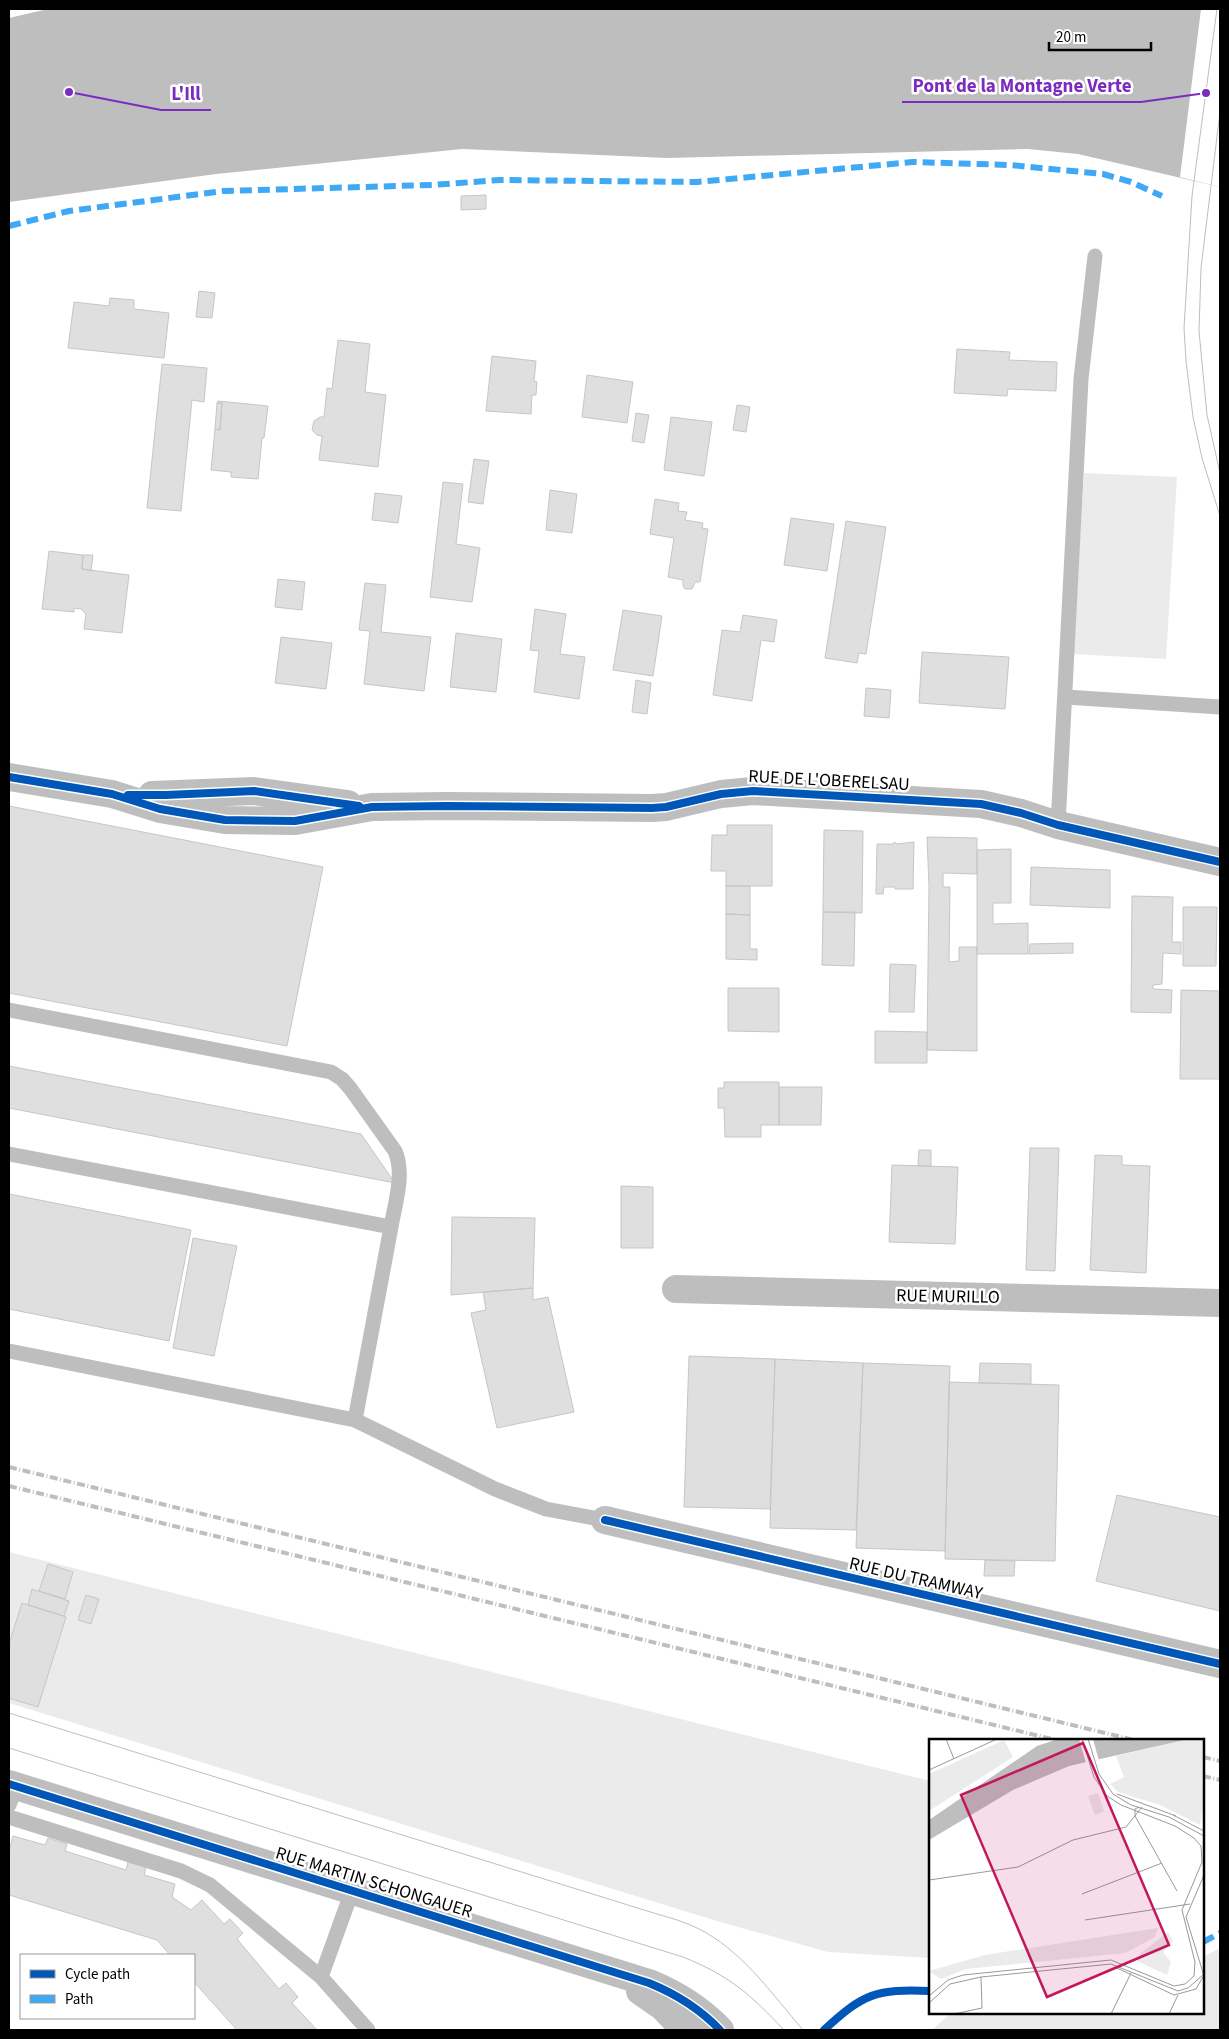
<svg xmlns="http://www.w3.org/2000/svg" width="1229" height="2039" font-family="'Source Sans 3',sans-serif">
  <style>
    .green { fill: #ebebeb }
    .water { fill: #bebebe }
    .pier { fill: #fff }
    .building { fill: #dfdfdf; stroke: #c6c6c6 }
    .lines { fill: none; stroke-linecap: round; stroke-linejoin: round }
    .lane { stroke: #bebebe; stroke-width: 15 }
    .street { stroke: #bebebe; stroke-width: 28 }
    .tram { stroke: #bebebe; stroke-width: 1 }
    .rail { stroke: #bebebe; stroke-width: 4; stroke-dasharray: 8 2.5 1 2.5; stroke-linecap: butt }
    .quiet { stroke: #3fa9f5; stroke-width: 6; stroke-dasharray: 12 6; stroke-linecap: butt }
    .cycleway-casing { stroke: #fff; stroke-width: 11 }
    .cycleway { stroke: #0057b8; stroke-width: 8 }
    .labels { text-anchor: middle; stroke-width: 5; stroke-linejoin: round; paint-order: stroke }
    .street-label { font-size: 18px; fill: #000; stroke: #fff }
    .inset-road { fill: none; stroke: #999; stroke-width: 1 }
    .view { fill: #c2185b; fill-opacity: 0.15; stroke: #c2185b; stroke-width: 2.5 }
    .inset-edge { fill: none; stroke: #000; stroke-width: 2.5 }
    .leader { fill: none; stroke: #7b2cbf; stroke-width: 2 }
    .callout-dot { fill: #7b2cbf; stroke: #fff; stroke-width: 2 }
    .callout-label { font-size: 19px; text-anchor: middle; font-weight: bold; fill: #7b2cbf; stroke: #fff; stroke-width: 5; stroke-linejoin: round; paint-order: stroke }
  </style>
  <rect width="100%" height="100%" fill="#fff"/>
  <path class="green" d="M 1084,473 L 1177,477 L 1166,659 L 1073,654 Z
    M 9,1552 L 930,1781 L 930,1958 L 828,1952 L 717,1921 L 9,1703 Z
    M 1220,1948 L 1220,2030 L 932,2030 L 951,2013 L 1203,2013 L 1203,1957 Z"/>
  <path class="water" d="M 48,9 L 1220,9 L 1220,187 L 1078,154 L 1028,149 L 667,158 L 462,149 L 216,174 L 9,202 L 9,18 Z"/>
  <path class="pier" d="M 1201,9 L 1220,9 L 1220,187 L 1180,177 Z"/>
  <path class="building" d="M 486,195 L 486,209 L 461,210 L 461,196 Z
    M 199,291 L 215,293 L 212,318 L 196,317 Z
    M 110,298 L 134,300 L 134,309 L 169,313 L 164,358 L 68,348 L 74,302 L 109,306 Z
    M 338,340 L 370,344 L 365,392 L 386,395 L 378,467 L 319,460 L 322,436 L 317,435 L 312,430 L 314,421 L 320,417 L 324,417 L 327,388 L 332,389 Z
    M 957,349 L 1010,352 L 1009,360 L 1057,362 L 1056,391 L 1008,389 L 1007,396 L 954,393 Z
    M 492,356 L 536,361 L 534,381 L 537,382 L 536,395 L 532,395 L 531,414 L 486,411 Z
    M 162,364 L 207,368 L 204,402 L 192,400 L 181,511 L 147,508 Z
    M 587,375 L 633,382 L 627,423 L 582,417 Z
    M 218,401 L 268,406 L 264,438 L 262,438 L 258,479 L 231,477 L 231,472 L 211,470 L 215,429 L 220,430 L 222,403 L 217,403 Z
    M 217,403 L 222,403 L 220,430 L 215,429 Z
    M 737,405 L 750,407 L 746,432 L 733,430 Z
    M 636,413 L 649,415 L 644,443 L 632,441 Z
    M 671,417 L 712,422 L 704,476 L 664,470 Z
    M 474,459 L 489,461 L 483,504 L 468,502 Z
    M 443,482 L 463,484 L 456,544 L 480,548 L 472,602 L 430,597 Z
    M 550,490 L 577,494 L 572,533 L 546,530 Z
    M 375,493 L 402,496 L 398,523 L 372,520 Z
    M 655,499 L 679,503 L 678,511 L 687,512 L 685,520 L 703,523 L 702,528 L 708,529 L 700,582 L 695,582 L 692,589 L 685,589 L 683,586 L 683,580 L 668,577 L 674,538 L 650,534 Z
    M 791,518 L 834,524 L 827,571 L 784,565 Z
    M 846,521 L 886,527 L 866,654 L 859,653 L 857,663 L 825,658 Z
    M 49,551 L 83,555 L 82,569 L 129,575 L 122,633 L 84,629 L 86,614 L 81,609 L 74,608 L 74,612 L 42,609 Z
    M 83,555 L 93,555 L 91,571 L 82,569 Z
    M 278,579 L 305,582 L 302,610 L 275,607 Z
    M 365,583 L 386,585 L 381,632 L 431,637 L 424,691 L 364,684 L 370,631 L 359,630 Z
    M 535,609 L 566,614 L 560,654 L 585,657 L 579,699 L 534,692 L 539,651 L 530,650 Z
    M 623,610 L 662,616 L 653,676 L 613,670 Z
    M 743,615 L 777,620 L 774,642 L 761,640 L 752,701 L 713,695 L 722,630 L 740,632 Z
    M 456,633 L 502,639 L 496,692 L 450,687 Z
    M 281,637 L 332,643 L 326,689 L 275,683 Z
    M 922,652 L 1009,657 L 1005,709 L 919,703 Z
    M 636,680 L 651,683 L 647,714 L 632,712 Z
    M 866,688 L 891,690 L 889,718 L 864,716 Z
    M 9,806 L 323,867 L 287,1046 L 9,993 Z
    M 727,825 L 772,825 L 772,886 L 726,886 L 726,871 L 711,871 L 712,835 L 727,835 Z
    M 824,830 L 863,831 L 862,913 L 823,912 Z
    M 927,837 L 977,838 L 977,874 L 943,873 L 943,887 L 950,887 L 949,962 L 959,961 L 959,947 L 977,947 L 977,1051 L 927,1050 L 929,886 Z
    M 894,842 L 897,844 L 914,842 L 913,889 L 895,889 L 895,887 L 884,887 L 883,894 L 876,894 L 877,844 L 893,844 Z
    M 1011,849 L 1011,903 L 993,903 L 993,924 L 1028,923 L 1028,954 L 977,954 L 977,850 Z
    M 1031,867 L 1110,870 L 1110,908 L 1030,905 Z
    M 726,886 L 750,886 L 750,915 L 726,914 Z
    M 1132,896 L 1173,897 L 1172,942 L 1181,942 L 1181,954 L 1163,953 L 1162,984 L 1153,985 L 1153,989 L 1172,990 L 1171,1013 L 1131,1012 Z
    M 1183,907 L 1217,907 L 1216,966 L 1183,966 Z
    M 823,912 L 855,912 L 854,966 L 822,965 Z
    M 726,914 L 750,915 L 750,949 L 757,949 L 757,960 L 726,959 Z
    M 1073,943 L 1073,953 L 1029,954 L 1030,944 Z
    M 890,964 L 916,965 L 914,1012 L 889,1012 Z
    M 728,988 L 779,988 L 779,1032 L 728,1031 Z
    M 1181,990 L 1220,991 L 1220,1079 L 1180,1079 Z
    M 875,1031 L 927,1032 L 927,1063 L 875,1063 Z
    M 9,1066 L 361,1134 L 395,1183 L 9,1108 Z
    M 724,1082 L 779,1082 L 779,1125 L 761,1125 L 761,1137 L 725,1137 L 724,1108 L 718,1108 L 718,1088 L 724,1088 Z
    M 779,1087 L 822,1087 L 821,1125 L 779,1125 Z
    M 1030,1148 L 1059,1148 L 1055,1271 L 1026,1270 Z
    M 919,1150 L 931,1150 L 931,1166 L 918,1166 Z
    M 1095,1155 L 1122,1156 L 1122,1165 L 1150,1166 L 1146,1273 L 1090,1270 Z
    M 892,1165 L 958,1167 L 955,1244 L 889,1242 Z
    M 621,1186 L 653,1187 L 653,1248 L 621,1248 Z
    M 9,1194 L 191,1230 L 169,1341 L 9,1309 Z
    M 452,1217 L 535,1218 L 533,1288 L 451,1295 Z
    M 193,1238 L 237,1246 L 214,1356 L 173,1348 Z
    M 533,1288 L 533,1300 L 548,1297 L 574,1412 L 497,1428 L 471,1313 L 486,1310 L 483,1292 Z
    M 689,1356 L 775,1359 L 770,1509 L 684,1507 Z
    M 775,1359 L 863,1363 L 856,1530 L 770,1528 Z
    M 863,1363 L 950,1366 L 945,1551 L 856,1548 Z
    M 980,1363 L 1031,1364 L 1031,1384 L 979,1383 Z
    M 949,1382 L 1059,1385 L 1055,1561 L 945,1559 Z
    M 1117,1495 L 1220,1517 L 1220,1611 L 1096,1581 Z
    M 985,1560 L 1015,1561 L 1014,1576 L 984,1576 Z
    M 48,1564 L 73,1572 L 65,1599 L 39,1591 Z
    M 32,1589 L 69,1601 L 64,1616 L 28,1605 Z
    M 86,1595 L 99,1599 L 91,1624 L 78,1620 Z
    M 22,1603 L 66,1617 L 38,1707 L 9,1698 L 9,1644 Z
    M 13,1836 L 45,1845 L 48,1838 L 67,1844 L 65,1851 L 126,1870 L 128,1862 L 146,1867 L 144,1875 L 175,1884 L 172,1897 L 191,1910 L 202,1900 L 224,1924 L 230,1919 L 243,1933 L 237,1939 L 279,1989 L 286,1983 L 298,1997 L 292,2003 L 317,2030 L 237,2030 L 194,1982 L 194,1955 L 170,1955 L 157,1940 L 9,1895 L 9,1851 Z"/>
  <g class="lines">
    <path class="lane" d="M 1065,697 L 1220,707
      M 1058,825 L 1081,379 L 1095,256
      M 9,1010 L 331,1072 L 342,1079 L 350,1088 L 395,1151 C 405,1174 395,1203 391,1227
      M 9,1154 L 391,1227 L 355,1420 L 495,1489 L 546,1509 L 605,1520
      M 9,1351 L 355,1420
      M 9,1805 L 16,1787
      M 9,1817 L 181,1871 L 210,1885 L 321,1977
      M 352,1891 L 321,1977 L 368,2030"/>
    <path class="street" d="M 9,777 L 112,794 L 160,809 L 225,820 L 295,821 L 372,807 L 446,806 L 652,808 L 666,807 L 721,794 L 753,791 L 981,804 L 1021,813 L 1058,825 L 1220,862
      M 152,795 L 254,791 L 348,804
      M 676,1289 L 1220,1303
      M 605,1520 L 1220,1664
      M 9,1784 L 649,1983 C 676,1994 700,2009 720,2030
      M 640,1991 L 663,2007 L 685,2030"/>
    <path class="tram" d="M 1217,9 L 1192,196 L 1184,328 L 1186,361 L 1193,417 L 1202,458 L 1220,516
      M 1220,112 L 1201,268 L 1199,331 L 1207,415 L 1220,473
      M 9,1713 L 657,1914 C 671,1918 685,1922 697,1928 C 741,1949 772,1994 803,2030
      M 9,1748 L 683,1957 C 730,1976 750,1994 784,2030"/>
    <path class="rail" d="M 9,1467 L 1134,1740
      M 9,1486 L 1056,1740
      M 1203,1757 L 1220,1761
      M 1203,1776 L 1220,1780"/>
    <path class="quiet" d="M 9,226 L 69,211 L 223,191 L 432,185 L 500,180 L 697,182 L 913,162 L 1010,165 L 1103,174 L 1131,182 L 1162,196
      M 1203,1942 L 1220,1933"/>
    <defs>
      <path id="cycleway" d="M 9,777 L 112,794 L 160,809 L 225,820 L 295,821 L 372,807 L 446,806 L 652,808 L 666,807 L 721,794 L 753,791 L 981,804 L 1021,813 L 1058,825 L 1220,862
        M 128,795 L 166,795 L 254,791 L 359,806
        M 605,1520 L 1220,1664
        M 9,1784 L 649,1983 C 676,1994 700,2009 720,2030
        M 824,2030 C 864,1993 876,1989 930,1991"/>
    </defs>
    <use href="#cycleway" class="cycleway-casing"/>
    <use href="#cycleway" class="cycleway"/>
  </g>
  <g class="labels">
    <g class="street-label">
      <text transform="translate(829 780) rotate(3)" y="6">RUE DE L'OBERELSAU</text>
      <text transform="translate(948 1296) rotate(1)" y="6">RUE MURILLO</text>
      <text transform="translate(916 1578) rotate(13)" y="6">RUE DU TRAMWAY</text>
      <text transform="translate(374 1882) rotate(17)" y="6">RUE MARTIN SCHONGAUER</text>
    </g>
  </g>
  <g transform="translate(929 1739)">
    <rect width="275" height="275" fill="#fff"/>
    <path d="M 260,0 L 275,0 L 275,60 L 271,86 L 231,66 L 189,53 L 181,45 L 195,38 L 187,17 ZM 75,1 L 84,18 L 0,72 L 0,35 ZM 169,54 L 175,72 L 166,76 L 159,57 ZM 229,189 L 226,198 L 196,214 L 37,230 L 12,240 L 0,232 L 56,216 ZM 239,193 L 244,202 L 234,213 L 242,223 L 238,236 L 208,222 L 212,214 Z" fill="#ebebeb"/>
    <path d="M 129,0 L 260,0 L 140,27 L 84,51 L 0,101 L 0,81 L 108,7 Z" fill="#bebebe"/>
    <path d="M 150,0 L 164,0 L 170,22 L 157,24 Z" fill="#fff"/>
    <path class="inset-road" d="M 17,0 L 25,20M 159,0 L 170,35 L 184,55 L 202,66 L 240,78 L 275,97M 0,31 L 68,0M 188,55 L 247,77M 210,68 L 206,70 L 206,77 L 248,152M 244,76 L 275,92M 275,136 L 257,178 L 275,237M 0,141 L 89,128 L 144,101 L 197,88 L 213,68M 153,155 L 233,124M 156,181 L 261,165M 188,229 L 245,256 L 267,250 L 275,236M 0,257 L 19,241 L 34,236 L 182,221 L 245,247 L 256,245 L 265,237 L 266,223 L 253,171 L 273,123 L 272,107 L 265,99 L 246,87 L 192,66 L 178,57 L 165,38 L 153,0M 0,264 L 21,245 L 52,238 L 182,225 L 249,252 L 259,249 L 275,235M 25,275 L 53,269 L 52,238M 182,275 L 202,234M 240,275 L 249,256"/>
    <path class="view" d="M 154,4 L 240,206 L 118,258 L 32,56 Z"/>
    <rect width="275" height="275" class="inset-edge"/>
  </g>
  <path class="leader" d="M1206 93L1141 102H902M69 92L161 110H211"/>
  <g class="callout-dot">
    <circle cx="1206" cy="93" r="5"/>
    <circle cx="69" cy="92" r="5"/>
  </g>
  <g class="callout-label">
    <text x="1022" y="92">Pont de la Montagne Verte</text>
    <text x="186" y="100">L'Ill</text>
  </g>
  <rect width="1229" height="2039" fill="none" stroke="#000000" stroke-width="20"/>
  <rect x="20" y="1954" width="175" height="65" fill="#ffffff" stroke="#999999"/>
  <rect x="30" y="1970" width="25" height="8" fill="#0057b8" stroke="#999999"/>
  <text x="65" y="1979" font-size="15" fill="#000000">Cycle path</text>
  <rect x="30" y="1995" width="25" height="8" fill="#3fa9f5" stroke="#999999"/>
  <text x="65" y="2004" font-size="15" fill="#000000">Path</text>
  <path d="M1049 42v8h102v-8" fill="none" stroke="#000000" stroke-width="2.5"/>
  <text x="1056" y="42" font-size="15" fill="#000000" stroke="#ffffff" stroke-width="4" paint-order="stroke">20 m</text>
</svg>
